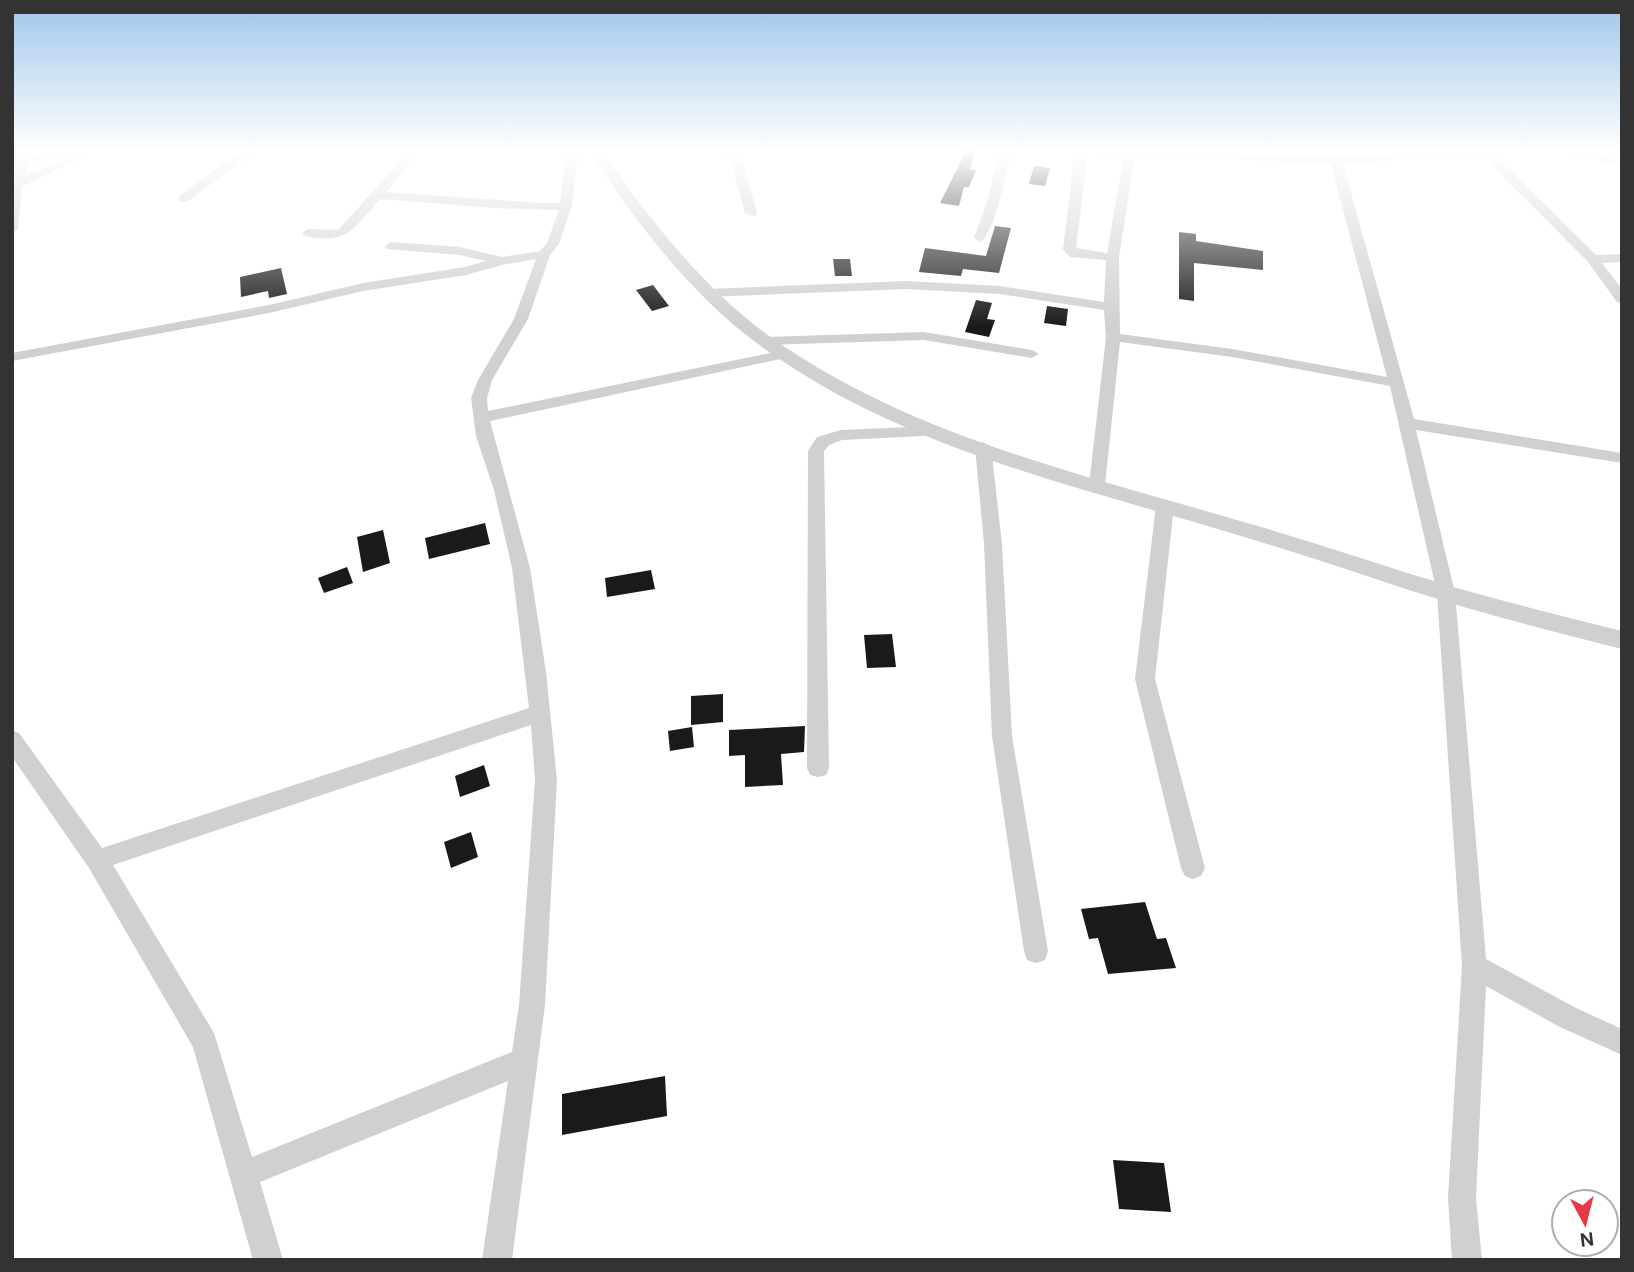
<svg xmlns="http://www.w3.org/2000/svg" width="1634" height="1272" font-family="'DM Sans',sans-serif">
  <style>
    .building { fill: #1a1a1a }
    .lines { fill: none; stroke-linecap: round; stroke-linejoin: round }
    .minor { fill: #d0d0d0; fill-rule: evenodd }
    .tertiary { fill: #d0d0d0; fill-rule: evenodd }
  </style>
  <rect width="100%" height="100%" fill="#fff"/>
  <path class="building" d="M 967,149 L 975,151 L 970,169 L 976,170 L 969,187 L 964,187 L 959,206 L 940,203 Z
    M 1034,166 L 1050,168 L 1045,186 L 1029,184 Z
    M 995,226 L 1011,228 L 999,273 L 963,269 L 961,276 L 919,272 L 925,248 L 986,256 Z
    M 1179,232 L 1196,234 L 1196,241 L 1263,251 L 1263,270 L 1194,263 L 1194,301 L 1179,299 Z
    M 833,259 L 850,259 L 852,276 L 835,276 Z
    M 281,268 L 287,294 L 269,298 L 268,291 L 241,297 L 240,277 Z
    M 653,285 L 669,306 L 652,311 L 636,290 Z
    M 976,300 L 992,303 L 987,319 L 995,320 L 989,337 L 965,332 Z
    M 1047,306 L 1068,309 L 1066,326 L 1044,323 Z
    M 485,523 L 490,544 L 429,559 L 425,538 Z
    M 383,530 L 390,563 L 363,572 L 357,537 Z
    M 347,567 L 353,583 L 324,593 L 318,578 Z
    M 651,570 L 655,589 L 607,597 L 605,578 Z
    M 892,634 L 896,667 L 867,668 L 864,635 Z
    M 723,694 L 723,722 L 691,725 L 691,696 Z
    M 805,726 L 804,752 L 781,754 L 783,785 L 745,787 L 745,755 L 729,756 L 729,730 Z
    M 692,727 L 694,747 L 670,751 L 668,731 Z
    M 484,765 L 490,786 L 460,797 L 455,776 Z
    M 471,832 L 478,857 L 451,868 L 444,842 Z
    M 1145,902 L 1157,939 L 1166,938 L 1176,968 L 1108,974 L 1098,938 L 1089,939 L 1081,909 Z
    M 665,1076 L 667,1116 L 562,1135 L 562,1094 Z
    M 1113,1160 L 1164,1163 L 1171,1212 L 1119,1209 Z"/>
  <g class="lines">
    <path class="minor" d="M 20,149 L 30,149 L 31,155 L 75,149 L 104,149 L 98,152 L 31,162 L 25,176 L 71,157 L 81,159 L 22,186 L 18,229 L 12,233 L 12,179 L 19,163 L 12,164 L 12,158 L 20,156 Z
      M 245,149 L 258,149 L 187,202 L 179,202 L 179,196 Z
      M 408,149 L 419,149 L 406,169 L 386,192 L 542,203 L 560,203 L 566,149 L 578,149 L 572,206 L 559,244 L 550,255 L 528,319 L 492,380 L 487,398 L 488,411 L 785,350 L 792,354 L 785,358 L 490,421 L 530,568 L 546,672 L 557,780 L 545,1005 L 512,1260 L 482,1260 L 508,1081 L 260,1182 L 283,1260 L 253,1260 L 193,1047 L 89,868 L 12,757 L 12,730 L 19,733 L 102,848 L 529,708 L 512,568 L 494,490 L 476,436 L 471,398 L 478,380 L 514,319 L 536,259 L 502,265 L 466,275 L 363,291 L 269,313 L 12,361 L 12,353 L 269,305 L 363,283 L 465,267 L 486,261 L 460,255 L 387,249 L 385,246 L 391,242 L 460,247 L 502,257 L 540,251 L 547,243 L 559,210 L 494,208 L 380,199 C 353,229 348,245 304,236 L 302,233 L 308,229 L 338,230 L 397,165 ZM 531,725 L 535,780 L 519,1005 L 512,1052 L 252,1157 L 214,1033 L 113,865 Z
      M 722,149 L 732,149 L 744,165 L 757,213 L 755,216 L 745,213 L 732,165 Z
      M 1000,149 L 1012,149 C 1007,167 995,236 980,242 L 974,238 L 988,199 Z
      M 1075,149 L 1148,149 L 1336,158 L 1489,149 L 1596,255 L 1622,254 L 1622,262 L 1602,263 L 1622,289 L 1622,303 L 1617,302 L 1588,262 L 1480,153 L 1343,164 L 1414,419 L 1622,453 L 1622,463 L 1416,430 L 1455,593 L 1486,959 L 1576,1008 L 1622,1029 L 1622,1055 L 1558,1026 L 1486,986 L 1476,1198 L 1482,1260 L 1452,1260 L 1448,1198 L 1462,966 L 1437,593 L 1390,386 L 1232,357 L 1120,342 L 1105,485 L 1097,491 L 1089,485 L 1106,337 L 1104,310 L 1000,294 L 907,289 L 708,297 L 701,293 L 708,289 L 907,281 L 1000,286 L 1104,302 L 1106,260 L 1070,257 L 1063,249 ZM 1088,153 L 1124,154 L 1107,253 L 1076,248 ZM 1135,155 L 1331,164 L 1387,377 L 1232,349 L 1120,334 L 1119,257 Z
      M 1557,149 L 1575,149 L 1622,161 L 1622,167 Z
      M 924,332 L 1032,350 L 1039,354 L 1032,358 L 924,340 L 765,345 L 758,341 L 765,337 Z
      M 936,426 L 944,431 L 942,435 L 842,440 L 829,445 L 824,451 L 829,768 L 826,775 L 818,777 L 810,775 L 807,768 L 808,451 L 817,437 L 841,430 Z
      M 983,442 L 991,447 L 1002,544 L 1012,736 L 1048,951 L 1045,960 L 1036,963 L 1027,960 L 1024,951 L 992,736 L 984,544 L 975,447 Z
      M 1165,500 L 1174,506 L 1155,679 L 1205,868 L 1201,876 L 1193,879 L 1185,876 L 1181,868 L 1135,679 L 1156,506 Z"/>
    <path class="tertiary" d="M 588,149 L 600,149 C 649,218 702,288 772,338 C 912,437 1085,475 1247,523 C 1314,542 1380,565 1447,585 C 1505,602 1563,616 1622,631 L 1622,649 C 1562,634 1503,619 1444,601 C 1376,580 1309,556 1241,536 C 1077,486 899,448 758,344 C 689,293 634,220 588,149 Z"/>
  </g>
  <linearGradient id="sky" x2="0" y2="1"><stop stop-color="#9ec6ea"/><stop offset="0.46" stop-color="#fff"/><stop offset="1" stop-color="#fff" stop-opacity="0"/></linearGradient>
  <rect width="1634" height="327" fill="url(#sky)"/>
  <rect width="1634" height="1272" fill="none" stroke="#333333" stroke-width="28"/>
  <g transform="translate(1585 1223) rotate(173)"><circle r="33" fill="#ffffff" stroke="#adadad" stroke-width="2"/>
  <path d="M0-5L12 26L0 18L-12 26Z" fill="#e63946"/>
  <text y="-10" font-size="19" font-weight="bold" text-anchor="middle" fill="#333333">N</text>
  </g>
</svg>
